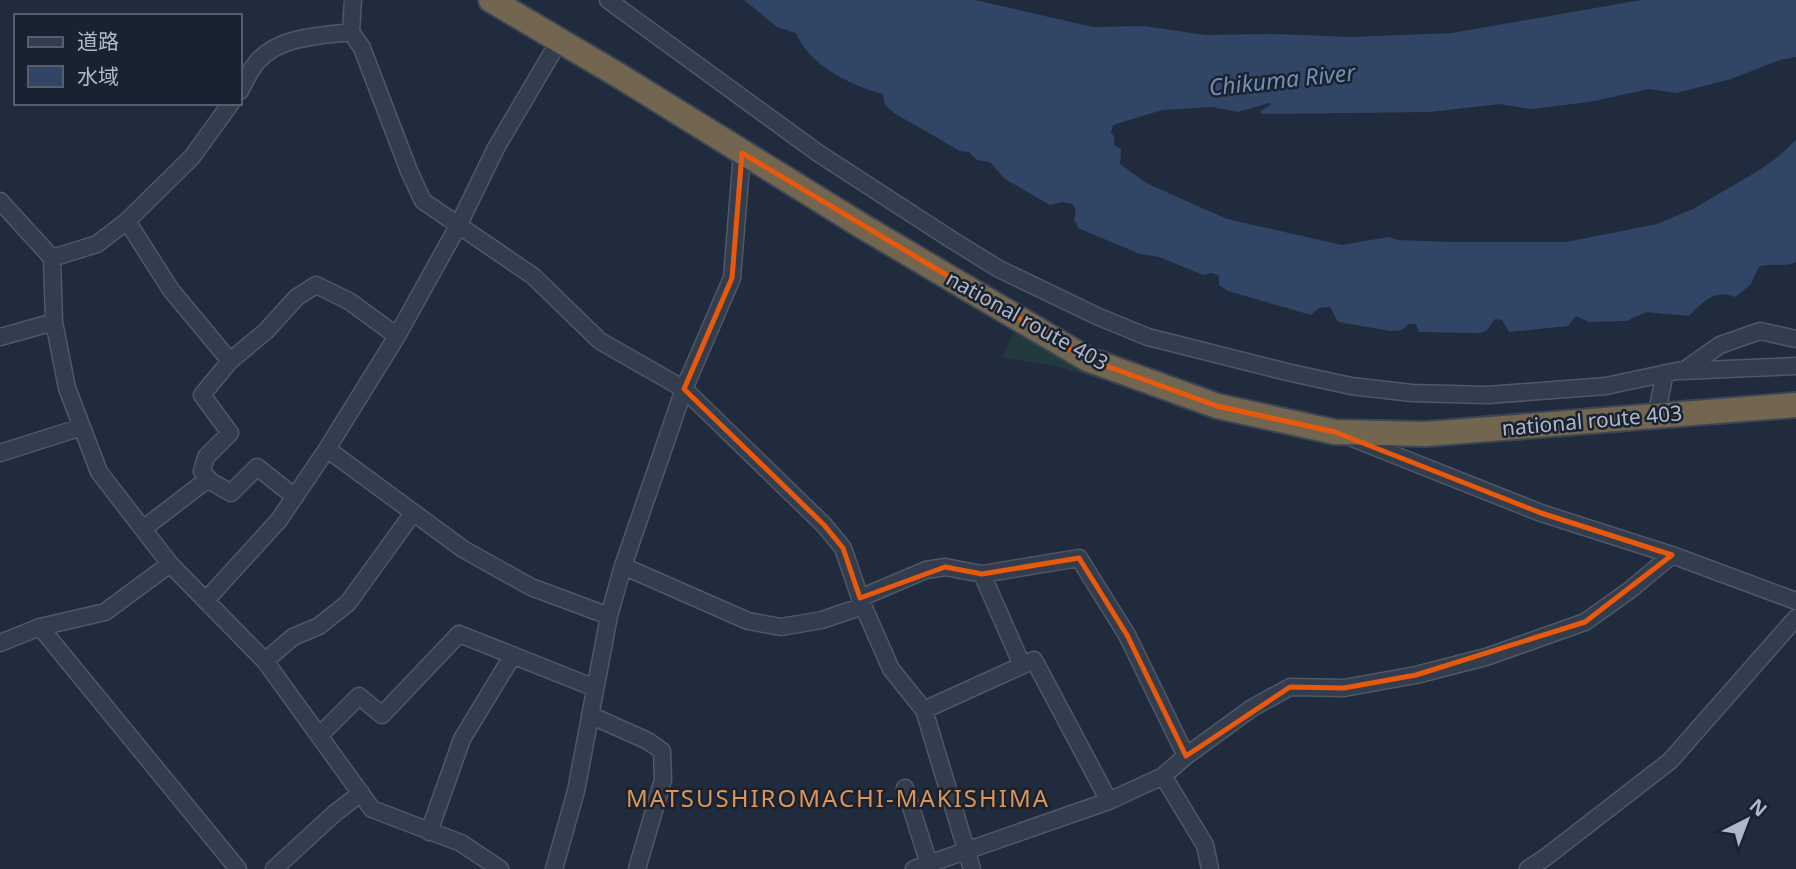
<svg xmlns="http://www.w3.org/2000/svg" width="1796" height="869" font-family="'Noto Sans','Noto Sans JP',sans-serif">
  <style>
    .green { fill: #223a3e }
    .water { fill: #314666 }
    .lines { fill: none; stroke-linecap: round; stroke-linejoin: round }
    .minor-casing { stroke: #4f5867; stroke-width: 19 }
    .highway-casing { stroke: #3c4554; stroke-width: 28 }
    .minor { stroke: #343d4d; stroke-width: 16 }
    .highway { stroke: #736650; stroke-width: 24 }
    .marked { fill: none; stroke: #e8590c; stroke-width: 5; stroke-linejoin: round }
    .labels { text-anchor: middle; stroke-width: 5; stroke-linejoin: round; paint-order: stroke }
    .street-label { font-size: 21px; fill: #afb8c9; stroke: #192231 }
    .water-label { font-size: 23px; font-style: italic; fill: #748eb3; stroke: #192231 }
    .quarter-label { font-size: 24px; letter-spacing: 2px; fill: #de9454; stroke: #192231 }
  </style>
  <rect width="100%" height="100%" fill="#202b3d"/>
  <path class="green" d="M 1014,333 L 1120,380 L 1119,384 L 1058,367 L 1002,357 Z"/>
  <path class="water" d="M 744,0 L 975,0 L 1093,27 L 1144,26 L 1205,35 L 1274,34 L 1351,37 L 1452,33 L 1641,0 L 1796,0 L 1796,57 L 1780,60 L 1731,79 L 1676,93 L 1649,89 L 1589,102 L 1531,109 L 1500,104 L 1430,112 L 1261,114 L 1261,111 L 1272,104 L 1269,103 L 1238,112 L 1212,107 L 1162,110 L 1113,125 L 1111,132 L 1114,137 L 1114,145 L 1121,149 L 1120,164 L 1148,184 L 1227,219 L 1342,245 L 1388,237 L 1398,240 L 1450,242 L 1566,242 L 1657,224 L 1693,209 L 1758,171 L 1779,156 L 1796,140 L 1796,262 C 1785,268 1772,262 1759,267 L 1750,285 L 1735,297 C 1714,289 1703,302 1689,316 L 1646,312 L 1627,321 L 1589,322 L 1576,316 L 1568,326 L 1509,332 L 1502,320 L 1495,319 L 1487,330 L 1480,333 L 1419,332 L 1416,324 L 1409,324 L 1402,330 L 1391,331 L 1338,322 L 1330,307 L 1319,308 L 1311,315 L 1228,291 L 1219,285 L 1219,276 L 1212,273 L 1203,275 L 1159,257 L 1140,254 L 1078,228 L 1074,220 L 1076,210 L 1072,204 L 1062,202 L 1050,205 L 1005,179 L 990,162 L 977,160 L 969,152 L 960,151 L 894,113 L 885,105 L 883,94 C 851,86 809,65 796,33 L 777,27 Z"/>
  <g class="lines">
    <defs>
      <path id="minor" d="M 353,0 L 351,32 L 362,48 L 409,171 L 423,201 L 533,276 L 600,341 L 684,389 L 824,525 L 843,548 L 861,601 L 891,669 L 924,710 L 972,869
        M 608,0 L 818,153 L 952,240 L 999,269 L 1099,317 L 1148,337 L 1287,372 L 1351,386 L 1412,393 L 1488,395 L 1606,386 L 1686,369 L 1720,345 L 1760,331 L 1796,339
        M 240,91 C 245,81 250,70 257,62 C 279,36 320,36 351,32
        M 231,103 L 192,157 L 127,221 L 97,244 L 52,258 L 54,322 L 67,388 L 99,472 L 170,564 L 265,661 L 372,809 L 461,843 L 500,869
        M 0,201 L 52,258
        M 127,221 L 171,290 L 230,361 L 266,331 L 297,297 L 316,285 L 349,301 L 397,336
        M 0,337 L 54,322
        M 230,361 L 202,395 L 230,433 L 206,457 L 202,471 L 210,481 L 231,493 L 257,467 L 295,497
        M 1681,371 L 1796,366
        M 1656,416 L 1665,373
        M 1352,438 L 1541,513 L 1672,555 L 1796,601
        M 327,449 L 463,549 L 531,587 L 609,616
        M 0,453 L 82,427
        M 143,529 L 208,479
        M 623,566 L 748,621 L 781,627 L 822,620 L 863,606
        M 982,574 L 1022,665
        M 860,598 L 926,570 L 945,567 L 982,574 L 1079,558 L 1127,635 L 1186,756
        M 207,599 L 279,520 L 327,449 L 397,336 L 458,226 L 496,148 L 559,41
        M 40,627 L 238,869
        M 0,643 L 40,627 L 105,612 L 170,564
        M 265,661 L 293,637 L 319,626 L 348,603 L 413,513
        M 924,710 L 1034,660 L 1109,801
        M 590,715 L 648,741 L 662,751 L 663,780 L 637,869
        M 320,735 L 359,696 L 382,715 L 459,634 L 595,688
        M 1163,776 L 1205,845 L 1210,869
        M 905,788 L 929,864
        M 429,832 L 462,739 L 513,655
        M 274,869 L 335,813 L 361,793
        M 554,869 L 576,791 L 609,616 L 623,566 L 684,389 L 732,278 L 742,153
        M 914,869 L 1109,801 L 1163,776 L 1186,756 L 1252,708 L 1290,687 L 1344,688 L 1416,675 L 1486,657 L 1585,622 L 1630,590 L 1672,555
        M 1528,869 L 1546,857 L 1670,761 L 1796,618"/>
      <path id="highway" d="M 491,0 L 618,75 L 862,226 L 1087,359 L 1217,406 L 1335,432 L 1426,434 L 1796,405"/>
    </defs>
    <use href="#minor" class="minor-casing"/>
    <use href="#highway" class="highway-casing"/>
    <use href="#minor" class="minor"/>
    <use href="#highway" class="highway"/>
  </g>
  <path class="marked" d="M 742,153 L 1087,359 L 1217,406 L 1335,432 L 1541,513 L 1672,555 L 1585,622 L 1416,675 L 1344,688 L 1290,687 L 1186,756 L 1127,635 L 1079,558 L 982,574 L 945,567 L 860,598 L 843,548 L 824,525 L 684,389 L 732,278 Z"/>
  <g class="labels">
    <g class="street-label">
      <text transform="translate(1027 321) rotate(29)" y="7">national route 403</text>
      <text transform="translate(1592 421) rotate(-5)" y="7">national route 403</text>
    </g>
    <g class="water-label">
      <text transform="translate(1282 80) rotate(-6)" y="8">Chikuma River</text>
    </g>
    <g class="quarter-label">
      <text x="838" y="807">MATSUSHIROMACHI-MAKISHIMA</text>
    </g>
  </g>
  <rect x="14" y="14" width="228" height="91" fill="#192231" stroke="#555e6e" stroke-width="2"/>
  <rect x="28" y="37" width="35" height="10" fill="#343d4d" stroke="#555e6e" stroke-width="2"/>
  <text x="77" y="49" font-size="21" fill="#afb8c9">道路</text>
  <rect x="28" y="66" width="35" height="21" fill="#314666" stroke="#555e6e" stroke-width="2"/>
  <text x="77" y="84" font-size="21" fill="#afb8c9">水域</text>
  <g transform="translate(1747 820) rotate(42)" stroke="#192231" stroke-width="5" paint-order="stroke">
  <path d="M0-5L12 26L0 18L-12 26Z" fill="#afb8c9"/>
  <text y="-10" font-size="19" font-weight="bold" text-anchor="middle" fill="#afb8c9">N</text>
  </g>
</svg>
